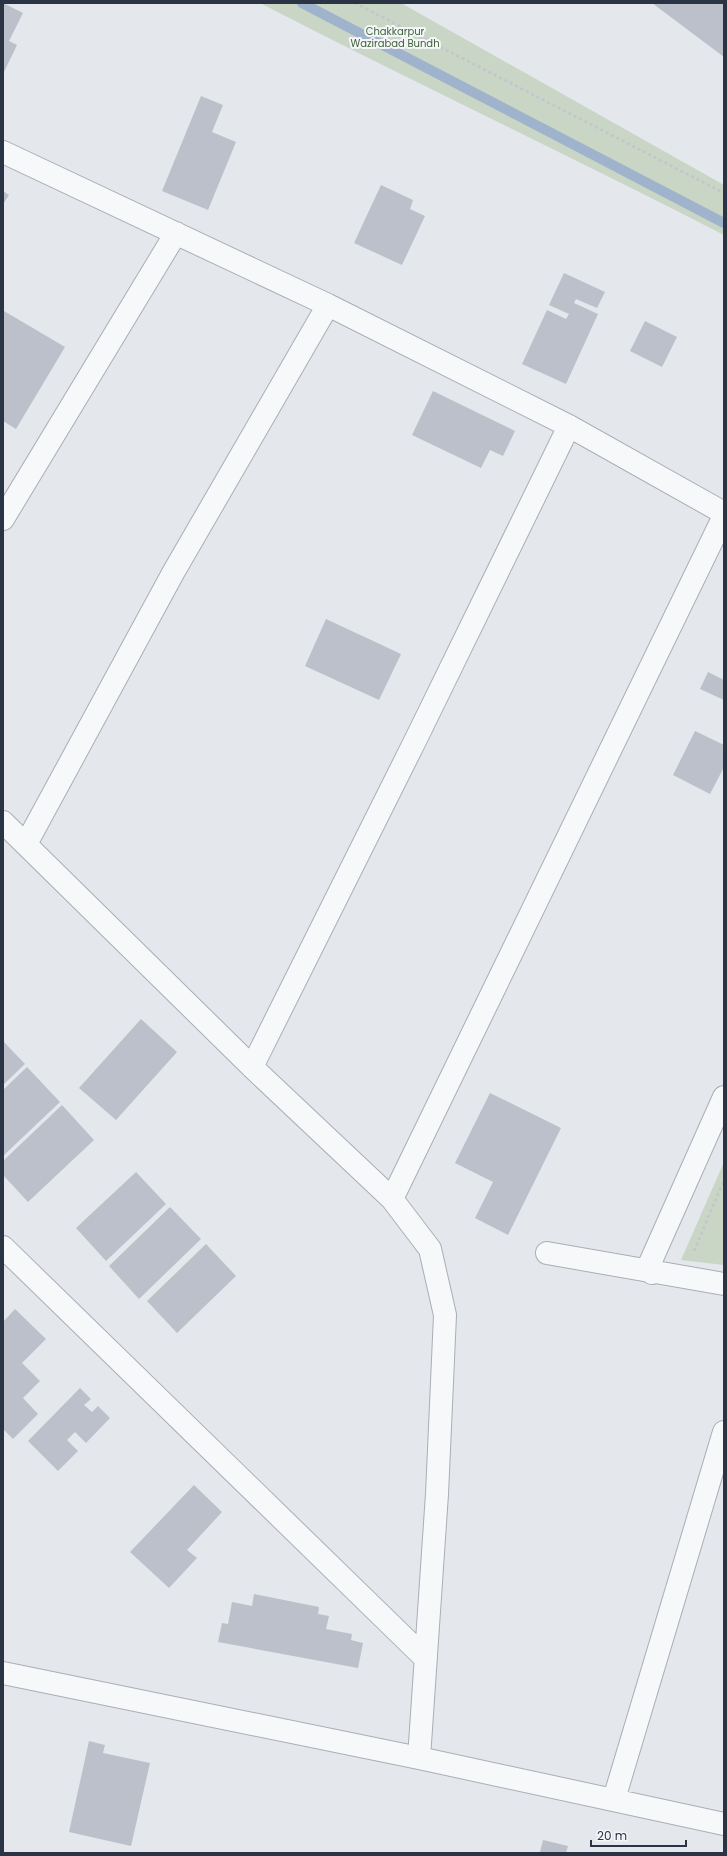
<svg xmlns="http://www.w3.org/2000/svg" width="727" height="1856" font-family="Poppins,sans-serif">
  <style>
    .green { fill: #c9d6c5 }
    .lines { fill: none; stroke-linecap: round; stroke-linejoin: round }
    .stream { stroke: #9fb4cc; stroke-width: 10 }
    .building { fill: #bbc0ca }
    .street-casing { stroke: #a9aeb7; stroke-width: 24 }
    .path { stroke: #c2c5cb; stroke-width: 2.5; stroke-dasharray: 3 3; stroke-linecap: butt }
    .street { stroke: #f7f8fa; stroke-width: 22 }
    .labels { text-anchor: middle; stroke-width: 4; stroke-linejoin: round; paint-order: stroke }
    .park-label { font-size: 10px; fill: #3f6138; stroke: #f4f6f9 }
  </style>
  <rect width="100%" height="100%" fill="#e4e7ec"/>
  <path class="green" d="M 260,3 L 401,3 L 724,185 L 724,235 C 570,156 413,82 260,3 Z
    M 724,1162 L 724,1265 L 681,1260 Z"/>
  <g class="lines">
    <path class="stream" d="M 302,3 L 724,223"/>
  </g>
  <path class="building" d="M 3,3 L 23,13 L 9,41 L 17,45 L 3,74 Z
    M 652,3 L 724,3 L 724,57 Z
    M 201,96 L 223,105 L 212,132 L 236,142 L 208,210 L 162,191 Z
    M 381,185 L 413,200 L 410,209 L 425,216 L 402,265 L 354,243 Z
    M 3,191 L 9,195 L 3,204 Z
    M 564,273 L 605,292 L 597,308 L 576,299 L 574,303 L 598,314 L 566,384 L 522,364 L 547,310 L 566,319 L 569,314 L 549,305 Z
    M 4,311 L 65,347 L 16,429 L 3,421 Z
    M 645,321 L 677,337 L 662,367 L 630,351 Z
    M 433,391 L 515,431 L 503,456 L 490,450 L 481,468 L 412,435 Z
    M 326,619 L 401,654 L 379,700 L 305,666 Z
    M 708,672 L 724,680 L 724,700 L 700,689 Z
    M 695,731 L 724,745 L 724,767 L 710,794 L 673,775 Z
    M 141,1019 L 177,1052 L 116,1120 L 79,1088 Z
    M 3,1041 L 25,1064 L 3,1085 Z
    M 27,1067 L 60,1102 L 3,1156 L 3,1090 Z
    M 490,1093 L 561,1128 L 508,1235 L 475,1218 L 493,1182 L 455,1163 Z
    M 62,1105 L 94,1140 L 28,1202 L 3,1175 L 3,1161 Z
    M 136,1172 L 166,1204 L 106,1261 L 76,1228 Z
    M 170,1207 L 201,1239 L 139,1299 L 109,1266 Z
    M 206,1244 L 236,1276 L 177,1333 L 147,1301 Z
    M 15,1309 L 46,1339 L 22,1363 L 40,1381 L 23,1398 L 38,1414 L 13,1439 L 3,1429 L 3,1322 Z
    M 80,1388 L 91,1399 L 84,1405 L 92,1412 L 98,1406 L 110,1418 L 86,1443 L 75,1432 L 67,1440 L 78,1451 L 58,1471 L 28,1441 Z
    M 194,1485 L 222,1512 L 187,1550 L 197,1558 L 169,1588 L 130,1552 Z
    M 254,1594 L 319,1607 L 318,1614 L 329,1616 L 326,1629 L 352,1634 L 351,1640 L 363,1643 L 358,1668 L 218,1642 L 222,1623 L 228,1624 L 232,1602 L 252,1606 Z
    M 89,1741 L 105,1745 L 103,1753 L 150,1763 L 131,1846 L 69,1832 Z
    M 543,1840 L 568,1846 L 566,1853 L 540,1852 Z"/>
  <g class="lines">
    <defs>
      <path id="street" d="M 3,152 L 328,305 L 569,426 L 724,513
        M 3,519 L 176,233
        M 3,822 L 252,1067 L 392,1199 L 430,1249 L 445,1315 L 437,1494 L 419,1758
        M 26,844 L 173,573 L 328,305
        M 252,1067 L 416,739 L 569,426
        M 392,1199 L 724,516
        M 3,1247 L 426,1659
        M 547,1253 L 724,1284
        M 652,1273 L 650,1263 L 724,1097
        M 3,1673 L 419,1758 L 724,1824
        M 614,1799 L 724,1432"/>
    </defs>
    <use href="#street" class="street-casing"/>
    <path class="path" d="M 355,3 L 724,193
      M 694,1251 L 724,1180"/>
    <use href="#street" class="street"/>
  </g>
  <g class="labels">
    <g class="park-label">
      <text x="395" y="35">Chakkarpur<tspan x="395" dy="12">Wazirabad Bundh</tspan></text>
    </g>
  </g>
  <rect width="727" height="1856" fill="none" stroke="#2b3445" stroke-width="8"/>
  <path d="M591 1840v6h95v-6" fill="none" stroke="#2b3445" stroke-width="2"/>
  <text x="597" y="1840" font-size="12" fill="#2b3445" stroke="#f4f6f9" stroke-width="3" paint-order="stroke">20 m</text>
</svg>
